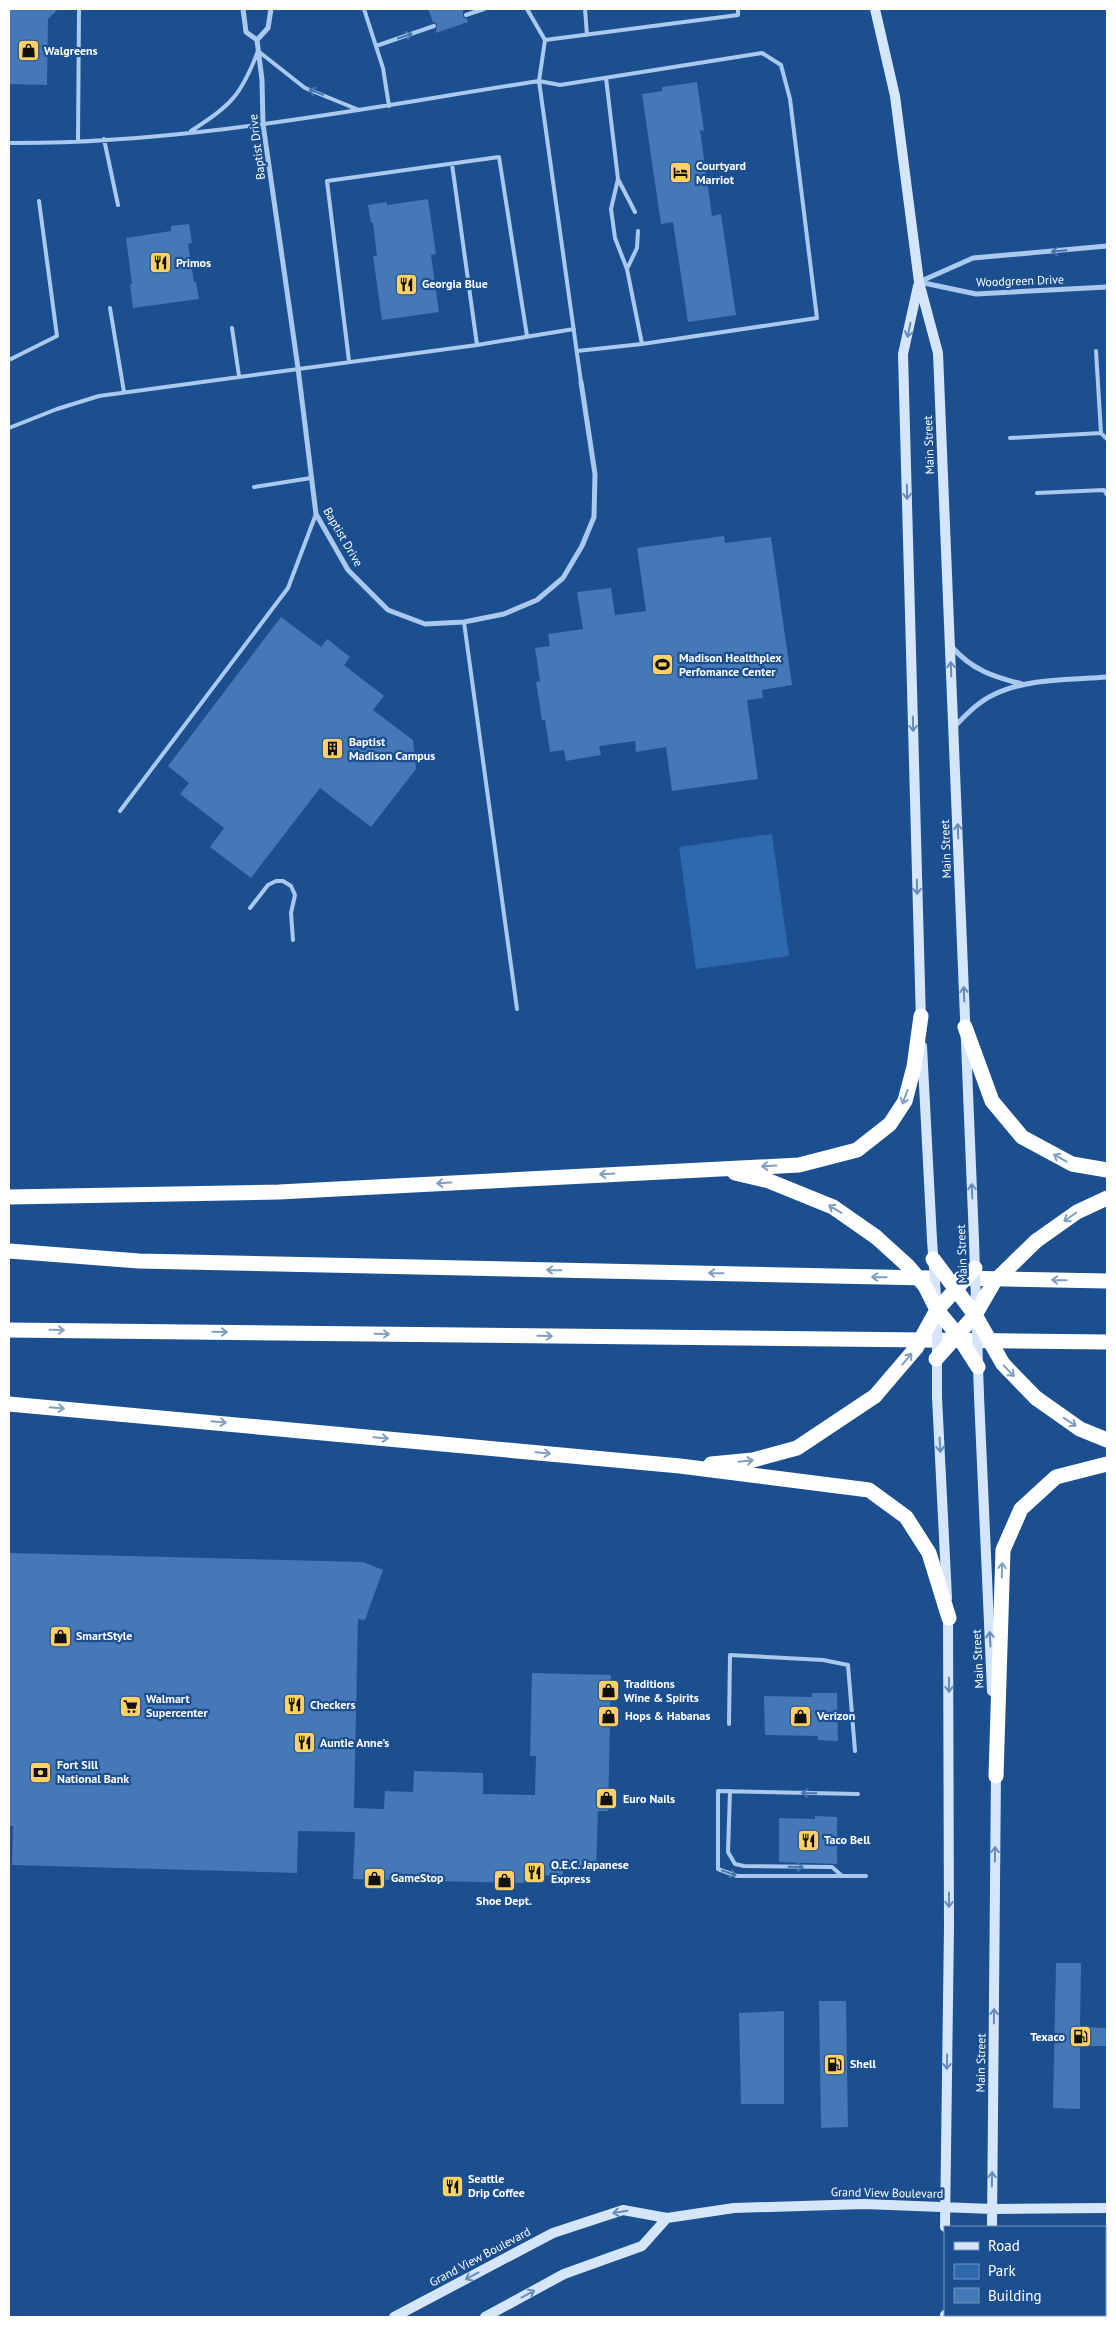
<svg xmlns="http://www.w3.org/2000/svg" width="1116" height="2326" font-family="'PT Sans',sans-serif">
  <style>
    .green { fill: #2e69ad }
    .building { fill: #4478b7 }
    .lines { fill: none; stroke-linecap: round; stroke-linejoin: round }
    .service { stroke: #a9c9ee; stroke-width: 4 }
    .minor { stroke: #a9c9ee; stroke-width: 5 }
    .secondary { stroke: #d6e6fa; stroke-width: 10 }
    .motorway { stroke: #fff; stroke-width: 15 }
    .secondary-bridge { stroke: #d6e6fa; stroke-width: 10 }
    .motorway-bridge { stroke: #fff; stroke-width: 15 }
    .oneway { stroke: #4674ac }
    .oneway2 { stroke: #668bba }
    .oneway3 { stroke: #829ec1 }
    .labels { text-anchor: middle; stroke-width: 4.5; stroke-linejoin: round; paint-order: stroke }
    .poi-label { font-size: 12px; font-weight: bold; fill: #fff; stroke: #1b4f8f; text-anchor: start }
    .street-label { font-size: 12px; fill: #fff; stroke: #1b4f8f }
  </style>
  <rect width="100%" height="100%" fill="#1b4f8f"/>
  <path class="green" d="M 772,834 L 789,956 L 696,969 L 679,847 Z"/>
  <path class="building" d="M 9,9 L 58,9 L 48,19 L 47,85 L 9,84 Z
    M 428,9 L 463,9 L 463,17 L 467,19 L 468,22 L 436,33 L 437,24 L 433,22 Z
    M 697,82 L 704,131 L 700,130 L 712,216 L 721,214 L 736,315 L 688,322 L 673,222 L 661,224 L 642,94 L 662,91 L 662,87 Z
    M 428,199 L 436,254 L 431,255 L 439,312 L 382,320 L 373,256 L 377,256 L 373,223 L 371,223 L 368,205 L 387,202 L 387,205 Z
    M 189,224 L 192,243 L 188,244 L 194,282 L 196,282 L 199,299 L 133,308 L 130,284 L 132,284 L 126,238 L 171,231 L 171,226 Z
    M 724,536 L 725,543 L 771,537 L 792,685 L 762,690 L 763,698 L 747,700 L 758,779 L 672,791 L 666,747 L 636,752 L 635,741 L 599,746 L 601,755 L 566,761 L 564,750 L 550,752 L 545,720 L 542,720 L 536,682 L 540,681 L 535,648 L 550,646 L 548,634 L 583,629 L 577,592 L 611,588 L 615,615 L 646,611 L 637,548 Z
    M 281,617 L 321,647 L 327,639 L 350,657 L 344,665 L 384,696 L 373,710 L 413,740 L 416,769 L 371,827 L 320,788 L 251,878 L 210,847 L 224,828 L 180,794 L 189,783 L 168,766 Z
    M 9,1553 L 363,1562 L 383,1570 L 365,1620 L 358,1619 L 354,1808 L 384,1809 L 385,1791 L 413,1792 L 414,1771 L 483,1773 L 483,1794 L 535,1795 L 536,1756 L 530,1756 L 532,1673 L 611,1675 L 608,1811 L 598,1811 L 596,1871 L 563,1870 L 563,1876 L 524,1875 L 524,1883 L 353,1879 L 355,1832 L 298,1831 L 297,1873 L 12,1865 L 13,1826 L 9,1826 Z
    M 812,1693 L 837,1693 L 838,1741 L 818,1740 L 818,1736 L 765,1735 L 764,1696 L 812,1697 Z
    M 815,1816 L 837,1817 L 837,1864 L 779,1862 L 779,1818 L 815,1819 Z
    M 1056,1963 L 1081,1963 L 1080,2027 L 1107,2028 L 1107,2046 L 1080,2046 L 1080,2109 L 1053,2108 Z
    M 819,2001 L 846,2001 L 848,2127 L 821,2128 Z
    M 784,2011 L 784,2104 L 741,2104 L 739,2013 Z"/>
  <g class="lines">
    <path class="service" d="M 364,9 L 383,68 L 389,106
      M 527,9 L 545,40
      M 585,9 L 587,35
      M 466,15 L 484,9
      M 376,46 L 434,26
      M 606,78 L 618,179 L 611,209 L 615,238 L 627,269 L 642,344 L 817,318 L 790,99 L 781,65 L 762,53 L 560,85 L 539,81 L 545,40 L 738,15 L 738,9
      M 191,131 C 231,105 241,96 258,51 L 305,88 L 359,110
      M 104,139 L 118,205
      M 78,140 L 79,9
      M 9,143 C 187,144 363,108 539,81 L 581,382
      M 452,164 L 477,345
      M 618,179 L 635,212
      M 627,269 L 637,248 L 638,231
      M 110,308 L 124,392
      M 232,328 L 239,376
      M 577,351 L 642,344
      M 1096,351 L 1101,433
      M 9,360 L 57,336 L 39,201
      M 349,361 L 327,181 L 499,157 L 527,336
      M 9,428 L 57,409 L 99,396 L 477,345 L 574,329
      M 1010,438 L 1101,433 L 1107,439
      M 254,487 L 311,478
      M 1037,493 L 1104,490 L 1107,495
      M 464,622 L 517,1009
      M 120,811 L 288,588 L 316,514
      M 250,908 L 268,885 L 276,881 L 283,881 L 291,886 L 295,895 L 291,913 L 293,940
      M 729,1724 L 730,1655 L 823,1660 L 848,1665 L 855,1751
      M 730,1791 L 728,1852 L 735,1864 L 744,1866 L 832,1867 L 842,1876
      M 858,1794 L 718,1791 L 718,1869 L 737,1876 L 866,1876"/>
    <path class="minor" d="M 243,9 L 246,32 L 257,40
      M 271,9 L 268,28 L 257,40 L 262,80 L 263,124 L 298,368 L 316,514 L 348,570 L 388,610 L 425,624 L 464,622 L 504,614 L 537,600 L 563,578 L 582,546 L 594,517 L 595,474 L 581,382
      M 919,282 L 973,258 L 1107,246
      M 919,282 L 976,294 L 1107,287
      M 952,647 C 972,670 994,677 1022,684
      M 954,727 C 966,715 978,702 993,695 C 1027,678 1070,680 1107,677"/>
    <path class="secondary" d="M 875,9 L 895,96 L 919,282 L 938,353 L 974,1240
      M 918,286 L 903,354 L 921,1022
      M 922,1046 L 932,1240
      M 979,1396 L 992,1691
      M 937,1397 L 947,1598
      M 945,2227 L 949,1926 L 948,1612
      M 992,2227 L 996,1771
      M 394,2317 L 553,2233 L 623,2210 L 667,2218 L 734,2208 L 864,2204 L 992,2209 L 1107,2208
      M 485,2317 L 564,2274 L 642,2246 L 667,2218
      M 945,2317 L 945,2315
      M 991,2317 L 991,2315"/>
    <path class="motorway" d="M 965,1027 L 992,1101 L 1022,1137 L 1072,1164 L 1107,1170
      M 735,1173 L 769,1181 L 833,1207 L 876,1237
      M 9,1197 L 279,1192 L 799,1165 L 857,1150 L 890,1124 L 905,1101 L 914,1067 L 921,1016
      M 1036,1241 L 1077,1212 L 1107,1198
      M 9,1251 L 139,1261 L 928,1278
      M 961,1278 L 1107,1281
      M 9,1330 L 1107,1342
      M 1036,1398 L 1080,1429 L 1107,1440
      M 9,1404 L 680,1466 L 869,1490 L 906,1517 L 929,1553 L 949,1618
      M 711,1464 L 753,1460 L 797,1448 L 875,1396
      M 996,1776 L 1003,1550 L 1021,1509 L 1056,1477 L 1107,1464"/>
    <path class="secondary-bridge" d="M 932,1240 L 937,1310 L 937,1397
      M 974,1240 L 979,1396"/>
    <path class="motorway-bridge" d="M 876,1237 L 908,1266 L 925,1286 L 937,1310 L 957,1334 L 978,1367
      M 933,1259 L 975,1315 L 1003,1364 L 1036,1398
      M 936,1359 L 975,1315 L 994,1282 L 1036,1241
      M 875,1396 L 916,1348 L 937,1310 L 975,1268"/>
  </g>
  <defs><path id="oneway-shaft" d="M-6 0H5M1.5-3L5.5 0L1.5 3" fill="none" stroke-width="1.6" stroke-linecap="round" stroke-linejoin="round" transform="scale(1.25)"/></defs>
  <g class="oneway">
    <use href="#oneway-shaft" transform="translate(405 36) rotate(-19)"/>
    <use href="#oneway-shaft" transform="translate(316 92) rotate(-158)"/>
    <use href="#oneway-shaft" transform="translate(1059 251) rotate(175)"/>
    <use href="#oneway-shaft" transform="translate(809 1793) rotate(-179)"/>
    <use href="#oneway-shaft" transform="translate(796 1867) rotate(1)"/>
    <use href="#oneway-shaft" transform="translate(729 1873) rotate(20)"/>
  </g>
  <g class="oneway2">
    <use href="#oneway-shaft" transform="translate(909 330) rotate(102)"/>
    <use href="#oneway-shaft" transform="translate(907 492) rotate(89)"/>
    <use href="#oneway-shaft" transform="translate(951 669) rotate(-92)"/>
    <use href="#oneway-shaft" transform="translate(913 724) rotate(89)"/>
    <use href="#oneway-shaft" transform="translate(958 831) rotate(-92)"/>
    <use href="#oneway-shaft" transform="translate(917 887) rotate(89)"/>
    <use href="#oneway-shaft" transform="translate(964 994) rotate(-92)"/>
    <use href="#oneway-shaft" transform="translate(972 1191) rotate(-93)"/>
    <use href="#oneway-shaft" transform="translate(940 1445) rotate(87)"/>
    <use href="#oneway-shaft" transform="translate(990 1639) rotate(-93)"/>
    <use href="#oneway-shaft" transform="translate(949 1685) rotate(90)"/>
    <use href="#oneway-shaft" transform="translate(995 1854) rotate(-89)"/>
    <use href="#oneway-shaft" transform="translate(949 1900) rotate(90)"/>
    <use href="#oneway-shaft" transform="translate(994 2016) rotate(-89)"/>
    <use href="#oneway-shaft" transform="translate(947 2062) rotate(91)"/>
    <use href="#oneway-shaft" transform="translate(992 2179) rotate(-89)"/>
    <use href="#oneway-shaft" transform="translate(620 2212) rotate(170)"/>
    <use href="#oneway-shaft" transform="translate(472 2276) rotate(152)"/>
    <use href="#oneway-shaft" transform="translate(528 2294) rotate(-28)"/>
  </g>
  <g class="oneway3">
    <use href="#oneway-shaft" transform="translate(905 1097) rotate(110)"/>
    <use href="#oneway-shaft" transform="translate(1060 1158) rotate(-151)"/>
    <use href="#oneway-shaft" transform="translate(769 1166) rotate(177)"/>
    <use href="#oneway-shaft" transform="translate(607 1174) rotate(177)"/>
    <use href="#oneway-shaft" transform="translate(444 1183) rotate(177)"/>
    <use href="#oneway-shaft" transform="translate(835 1209) rotate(-149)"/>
    <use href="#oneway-shaft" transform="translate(1070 1217) rotate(145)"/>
    <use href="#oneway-shaft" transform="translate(554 1270) rotate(-179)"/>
    <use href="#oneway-shaft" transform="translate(716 1273) rotate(-179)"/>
    <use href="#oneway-shaft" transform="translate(879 1277) rotate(-179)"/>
    <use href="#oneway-shaft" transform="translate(1059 1280) rotate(-179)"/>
    <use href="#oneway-shaft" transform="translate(57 1330) rotate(1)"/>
    <use href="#oneway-shaft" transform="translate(220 1332) rotate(1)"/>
    <use href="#oneway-shaft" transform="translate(382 1334) rotate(1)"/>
    <use href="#oneway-shaft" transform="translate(545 1336) rotate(1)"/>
    <use href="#oneway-shaft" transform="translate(907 1359) rotate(-50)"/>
    <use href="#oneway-shaft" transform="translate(1009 1371) rotate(46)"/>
    <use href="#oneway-shaft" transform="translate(57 1408) rotate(5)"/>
    <use href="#oneway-shaft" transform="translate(219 1422) rotate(5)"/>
    <use href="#oneway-shaft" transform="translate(1070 1422) rotate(34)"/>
    <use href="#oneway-shaft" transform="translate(381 1438) rotate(5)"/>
    <use href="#oneway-shaft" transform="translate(543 1453) rotate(5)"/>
    <use href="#oneway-shaft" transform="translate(746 1461) rotate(-6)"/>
    <use href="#oneway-shaft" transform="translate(1002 1570) rotate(-88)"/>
  </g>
  <defs>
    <symbol id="shop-square" viewBox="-11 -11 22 22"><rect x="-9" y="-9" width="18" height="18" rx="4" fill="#ffd166" stroke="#1b4f8f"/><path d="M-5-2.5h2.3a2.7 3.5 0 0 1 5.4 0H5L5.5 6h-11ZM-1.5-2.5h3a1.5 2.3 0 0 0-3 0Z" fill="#111"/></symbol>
    <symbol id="hotel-square" viewBox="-11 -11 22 22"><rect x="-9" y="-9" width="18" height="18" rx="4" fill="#ffd166" stroke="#1b4f8f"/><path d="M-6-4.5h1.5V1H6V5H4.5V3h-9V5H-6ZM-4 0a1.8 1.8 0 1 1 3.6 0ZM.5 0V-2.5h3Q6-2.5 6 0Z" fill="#111"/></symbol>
    <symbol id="restaurant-square" viewBox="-11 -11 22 22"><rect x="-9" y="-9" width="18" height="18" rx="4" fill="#ffd166" stroke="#1b4f8f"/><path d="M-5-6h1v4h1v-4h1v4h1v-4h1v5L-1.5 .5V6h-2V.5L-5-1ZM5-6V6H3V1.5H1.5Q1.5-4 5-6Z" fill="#111"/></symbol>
    <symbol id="stadium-square" viewBox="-11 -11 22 22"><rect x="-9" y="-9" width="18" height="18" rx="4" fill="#ffd166" stroke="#1b4f8f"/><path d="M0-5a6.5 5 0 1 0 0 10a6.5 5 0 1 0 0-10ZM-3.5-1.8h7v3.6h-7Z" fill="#111"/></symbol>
    <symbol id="building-square" viewBox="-11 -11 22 22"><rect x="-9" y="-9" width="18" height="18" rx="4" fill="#ffd166" stroke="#1b4f8f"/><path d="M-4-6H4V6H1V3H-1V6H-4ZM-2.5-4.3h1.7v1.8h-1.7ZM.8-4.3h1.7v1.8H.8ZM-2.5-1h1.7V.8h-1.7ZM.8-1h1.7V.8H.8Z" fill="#111"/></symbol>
    <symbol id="supermarket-square" viewBox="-11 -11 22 22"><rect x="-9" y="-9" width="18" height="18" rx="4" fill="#ffd166" stroke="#1b4f8f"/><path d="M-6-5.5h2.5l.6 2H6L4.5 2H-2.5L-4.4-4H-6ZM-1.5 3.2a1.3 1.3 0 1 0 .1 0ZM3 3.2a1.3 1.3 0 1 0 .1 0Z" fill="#111"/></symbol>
    <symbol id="bank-square" viewBox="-11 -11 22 22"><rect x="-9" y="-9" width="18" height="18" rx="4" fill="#ffd166" stroke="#1b4f8f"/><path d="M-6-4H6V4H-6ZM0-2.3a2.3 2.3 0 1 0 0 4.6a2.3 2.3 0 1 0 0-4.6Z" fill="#111"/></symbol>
    <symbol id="fuel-square" viewBox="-11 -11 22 22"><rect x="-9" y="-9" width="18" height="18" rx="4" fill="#ffd166" stroke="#1b4f8f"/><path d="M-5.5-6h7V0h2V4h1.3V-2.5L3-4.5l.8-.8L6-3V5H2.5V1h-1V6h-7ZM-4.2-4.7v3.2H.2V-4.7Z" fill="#111"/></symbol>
  </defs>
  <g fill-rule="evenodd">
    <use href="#shop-square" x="16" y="38" width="25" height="25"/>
    <use href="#hotel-square" x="668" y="160" width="25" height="25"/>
    <use href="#restaurant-square" x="148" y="250" width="25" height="25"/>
    <use href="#restaurant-square" x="394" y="272" width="25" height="25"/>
    <use href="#stadium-square" x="650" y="652" width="25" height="25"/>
    <use href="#building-square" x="320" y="736" width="25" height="25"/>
    <use href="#shop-square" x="48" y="1624" width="25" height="25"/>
    <use href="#shop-square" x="596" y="1678" width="25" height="25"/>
    <use href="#restaurant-square" x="282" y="1692" width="25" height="25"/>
    <use href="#supermarket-square" x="118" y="1694" width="25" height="25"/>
    <use href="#shop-square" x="596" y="1704" width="25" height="25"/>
    <use href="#shop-square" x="788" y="1704" width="25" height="25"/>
    <use href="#restaurant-square" x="292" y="1730" width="25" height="25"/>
    <use href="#bank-square" x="28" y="1760" width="25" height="25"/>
    <use href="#shop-square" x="594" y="1786" width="25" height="25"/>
    <use href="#restaurant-square" x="796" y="1828" width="25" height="25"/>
    <use href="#restaurant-square" x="522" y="1860" width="25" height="25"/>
    <use href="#shop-square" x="362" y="1866" width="25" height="25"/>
    <use href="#shop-square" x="492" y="1868" width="25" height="25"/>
    <use href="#fuel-square" x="1068" y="2024" width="25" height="25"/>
    <use href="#fuel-square" x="822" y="2052" width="25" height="25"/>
    <use href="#restaurant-square" x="440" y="2174" width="25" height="25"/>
  </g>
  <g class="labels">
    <g class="poi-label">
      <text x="44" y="55">Walgreens</text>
      <text x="696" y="170">Courtyard<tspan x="696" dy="14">Marriot</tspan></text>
      <text x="176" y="267">Primos</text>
      <text x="422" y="288">Georgia Blue</text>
      <text x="679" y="662">Madison Healthplex<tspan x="679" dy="14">Perfomance Center</tspan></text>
      <text x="349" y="746">Baptist<tspan x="349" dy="14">Madison Campus</tspan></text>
      <text x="76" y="1640">SmartStyle</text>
      <text x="624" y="1688">Traditions<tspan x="624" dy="14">Wine &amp; Spirits</tspan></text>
      <text x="146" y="1703">Walmart<tspan x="146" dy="14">Supercenter</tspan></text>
      <text x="310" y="1709">Checkers</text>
      <text x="625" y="1720">Hops &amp; Habanas</text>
      <text x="817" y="1720">Verizon</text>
      <text x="320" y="1747">Auntie Anne's</text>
      <text x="57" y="1769">Fort Sill<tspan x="57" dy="14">National Bank</tspan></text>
      <text x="623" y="1803">Euro Nails</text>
      <text x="824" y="1844">Taco Bell</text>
      <text x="551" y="1869">O.E.C. Japanese<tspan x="551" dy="14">Express</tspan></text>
      <text x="391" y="1882">GameStop</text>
      <text x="504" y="1905" text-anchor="middle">Shoe Dept.</text>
      <text x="1065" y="2041" text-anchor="end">Texaco</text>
      <text x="850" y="2068">Shell</text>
      <text x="468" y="2183">Seattle<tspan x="468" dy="14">Drip Coffee</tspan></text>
    </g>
    <g class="street-label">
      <text transform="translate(257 147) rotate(-97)" y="4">Baptist Drive</text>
      <text transform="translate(1020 281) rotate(-2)" y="4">Woodgreen Drive</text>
      <text transform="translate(929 445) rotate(-92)" y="4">Main Street</text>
      <text transform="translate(343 537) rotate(60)" y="4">Baptist Drive</text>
      <text transform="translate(946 849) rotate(-92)" y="4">Main Street</text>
      <text transform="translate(962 1254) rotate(-92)" y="4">Main Street</text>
      <text transform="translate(978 1659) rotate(-93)" y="4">Main Street</text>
      <text transform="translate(981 2063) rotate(-89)" y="4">Main Street</text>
      <text transform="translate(887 2193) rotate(1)" y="4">Grand View Boulevard</text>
      <text transform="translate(480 2257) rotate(-28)" y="4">Grand View Boulevard</text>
    </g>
  </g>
  <rect width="1116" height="2326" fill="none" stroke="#ffffff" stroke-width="20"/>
  <rect x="944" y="2226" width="162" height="90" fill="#1b4f8f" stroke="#7695bc"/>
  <rect x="954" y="2242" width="25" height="8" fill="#d6e6fa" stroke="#7695bc"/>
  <text x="988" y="2251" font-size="15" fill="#ffffff">Road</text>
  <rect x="954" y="2264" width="25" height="15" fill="#2e69ad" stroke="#7695bc"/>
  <text x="988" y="2276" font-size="15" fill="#ffffff">Park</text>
  <rect x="954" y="2288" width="25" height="15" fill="#4478b7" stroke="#7695bc"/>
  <text x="988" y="2301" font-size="15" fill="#ffffff">Building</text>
</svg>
